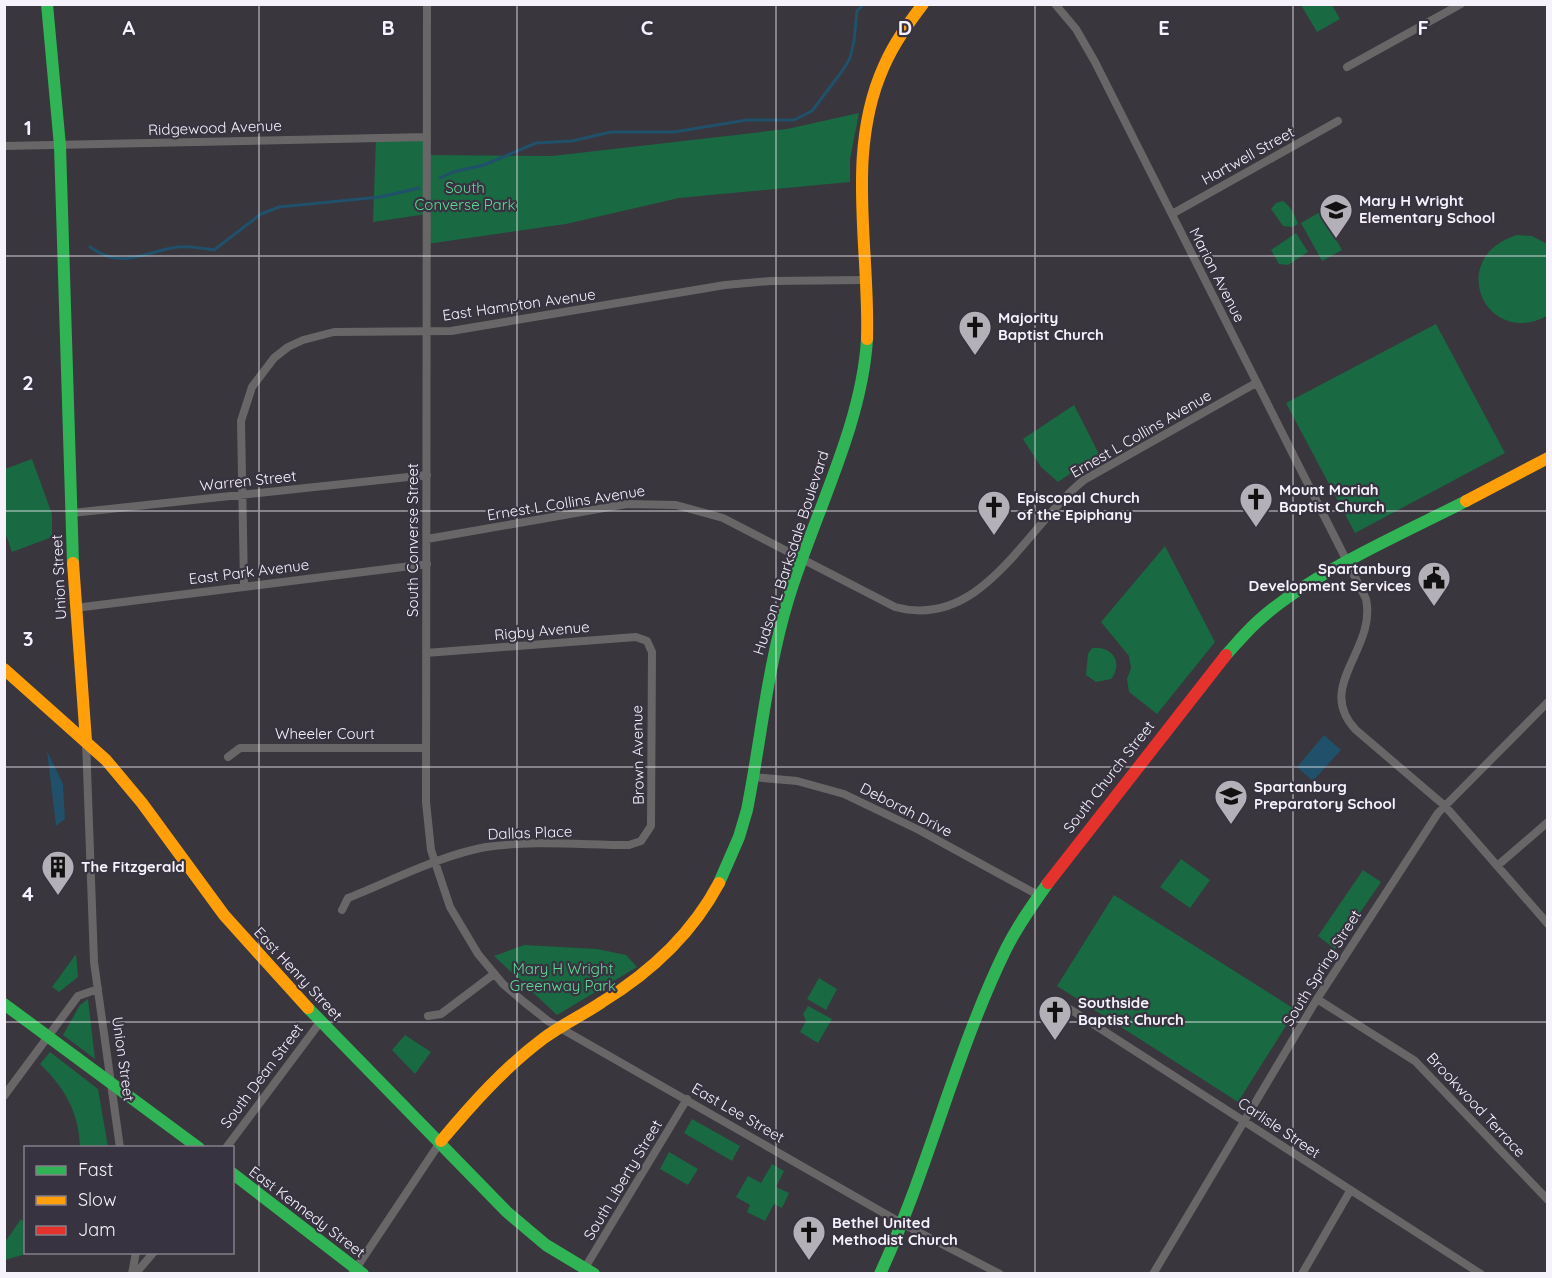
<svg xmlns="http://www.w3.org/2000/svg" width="1552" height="1278" font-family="Quicksand,sans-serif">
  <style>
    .green { fill: #196942 }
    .water { fill: #20506a }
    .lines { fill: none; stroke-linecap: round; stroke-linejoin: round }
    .stream { stroke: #20506a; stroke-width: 3 }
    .street { stroke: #696667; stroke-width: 8 }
    .fast { stroke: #30b455; stroke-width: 12 }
    .slow { stroke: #ff9f0a; stroke-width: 12 }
    .jam { stroke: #e5322d; stroke-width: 12 }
    .grid { fill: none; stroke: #f6f2fb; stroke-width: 1.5; stroke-opacity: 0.55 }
    .labels { text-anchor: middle; stroke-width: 4.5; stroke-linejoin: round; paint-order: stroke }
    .street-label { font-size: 15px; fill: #f6f2fb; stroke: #383340 }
    .park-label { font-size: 15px; fill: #5edb94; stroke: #383340 }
    .poi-label { font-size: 15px; font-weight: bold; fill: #f6f2fb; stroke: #383340; text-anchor: start }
    .grid-label { font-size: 20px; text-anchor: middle; font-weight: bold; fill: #f6f2fb; stroke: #383340; stroke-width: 4.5; stroke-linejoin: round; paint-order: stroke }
  </style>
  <rect width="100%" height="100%" fill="#39363d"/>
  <path class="green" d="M 1301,5 L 1332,5 L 1340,19 L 1317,32 Z
    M 859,113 L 850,159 L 850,182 L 679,198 L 566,224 L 427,244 L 427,214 L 373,222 L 376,137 L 427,137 L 428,155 L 552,156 L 787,129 Z
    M 1283,201 C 1291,207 1295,215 1298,224 L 1292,227 L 1283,226 L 1271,209 L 1276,203 Z
    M 1320,212 L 1342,250 L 1322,261 L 1301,223 Z
    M 1296,233 L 1308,252 L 1288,265 L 1279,264 L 1271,250 Z
    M 1517,235 L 1532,236 L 1547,244 L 1547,316 C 1485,349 1445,257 1517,235 Z
    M 1436,324 L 1505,453 L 1355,533 L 1286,403 Z
    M 1074,405 L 1099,454 L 1058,482 L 1041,467 L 1023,439 Z
    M 32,459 L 52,514 L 52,537 L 12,552 L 5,532 L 5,469 Z
    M 1165,546 L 1215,642 L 1157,714 L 1129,692 L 1127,679 L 1131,668 L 1129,656 L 1101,622 Z
    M 1092,648 C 1112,646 1124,662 1111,679 L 1096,682 L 1086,675 L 1088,654 Z
    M 1181,859 L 1210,880 L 1190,908 L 1160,887 Z
    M 1363,870 L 1381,882 L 1335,949 L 1318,936 Z
    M 1114,895 L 1296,1010 L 1238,1102 L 1057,986 Z
    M 524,945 L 597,949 L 626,955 L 637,967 L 557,1015 L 494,956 Z
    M 76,954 L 78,977 L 59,992 L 52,987 Z
    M 819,978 L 837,989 L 826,1010 L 807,999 Z
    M 88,999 L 95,1059 L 63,1035 L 80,1005 Z
    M 808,1006 L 832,1019 L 818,1043 L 800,1032 L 806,1021 L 803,1014 Z
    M 405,1035 L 431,1052 L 415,1074 L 392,1050 Z
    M 50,1052 L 98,1089 L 108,1147 L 80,1147 C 79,1113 65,1088 40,1064 Z
    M 692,1119 L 740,1146 L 732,1161 L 684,1133 Z
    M 669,1152 L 698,1169 L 688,1185 L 660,1169 Z
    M 772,1164 L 784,1171 L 776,1187 L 789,1193 L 782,1208 L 774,1204 L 765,1221 L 747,1212 L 750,1205 L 736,1197 L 748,1176 L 761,1183 Z
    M 21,1219 L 25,1223 L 26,1252 L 29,1253 L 5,1260 L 5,1242 Z"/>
  <path class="water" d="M 1324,735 L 1341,750 L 1313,781 L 1297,767 Z
    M 47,751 L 63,784 L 65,819 L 56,826 Z"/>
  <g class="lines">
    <path class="stream" d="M 440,178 L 453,172 L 484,165 L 536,143 L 572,141 L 611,132 L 674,132 L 747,120 L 794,120 L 812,111 L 843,70 L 850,58 L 854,41 L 857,11 L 864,4
      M 90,247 C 121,269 140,254 172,248 C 186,245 200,248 214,250 L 261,214 L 279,207 L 380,197 L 419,188"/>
    <path class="street" d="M 427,4 L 426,802 L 431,850 L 450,907 L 478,954 L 503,984 L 524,1002 L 548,1021 L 903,1224 L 1000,1274
      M 1055,4 L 1076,29 L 1095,62 L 1366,599 C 1377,650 1314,686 1356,730 L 1445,806 L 1548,924
      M 1347,67 L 1461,4
      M 4,146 L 427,137
      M 1172,214 L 1338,121
      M 72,513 L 427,475
      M 427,539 L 627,504 L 676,505 L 723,518 L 895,607 C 983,631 1026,526 1084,480 L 1256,383
      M 244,586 L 241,421 L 252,387 L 274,358 L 288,347 L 303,340 L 334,332 L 451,331 L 725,285 L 771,281 L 865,280
      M 75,608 L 427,564
      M 86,741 L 94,962 L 120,1148
      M 228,757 L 240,748 L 425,748
      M 752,777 L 797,781 L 844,794 L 919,830 L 1038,895
      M 1497,866 L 1548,822
      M 342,910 L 348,898 C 391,881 441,855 486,847 C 532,840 583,845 629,845 L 641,841 L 651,826 L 652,652 L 647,641 L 636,637 L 426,653
      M 1317,999 L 1415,1061 L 1548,1200
      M 1062,1004 L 1481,1274
      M 428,1016 L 441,1014 L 494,974
      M 4,1096 L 78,996 L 98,989
      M 226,1148 L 321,1021
      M 583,1271 L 687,1099
      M 353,1273 L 441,1141
      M 132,1274 L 136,1252
      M 135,1274 L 154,1252
      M 1153,1274 L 1317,999 L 1438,813 L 1548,702
      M 1302,1274 L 1350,1191"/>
    <path class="fast" d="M 47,4 L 60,146 L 73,563
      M 1226,655 C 1236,644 1246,632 1257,622 C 1310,573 1402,534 1466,501
      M 719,883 L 739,837 L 747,810 C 761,740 767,669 788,600 C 813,517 862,426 867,339
      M 4,1004 L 199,1148
      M 308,1008 L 507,1212 L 546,1245 L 594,1274
      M 232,1173 L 363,1274
      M 880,1274 C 929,1168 955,1053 1006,949 C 1018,925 1033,904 1048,883"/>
    <path class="slow" d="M 867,339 C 870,249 845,152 884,66 C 894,43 908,24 923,4
      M 1466,501 L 1548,458
      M 73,563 L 86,741
      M 4,669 L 106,760 L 142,803 L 224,915 L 308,1008
      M 441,1141 C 472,1104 505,1067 544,1038 C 563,1024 583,1015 602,1002 C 651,972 692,934 719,883"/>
    <path class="jam" d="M 1048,883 L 1226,655"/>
  </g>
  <path class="grid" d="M 259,4 L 259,1274M 517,4 L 517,1274M 776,4 L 776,1274M 1035,4 L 1035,1274M 1293,4 L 1293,1274M 4,256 L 1548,256M 4,511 L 1548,511M 4,767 L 1548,767M 4,1022 L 1548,1022"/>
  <defs>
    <symbol id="school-pin" viewBox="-11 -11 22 30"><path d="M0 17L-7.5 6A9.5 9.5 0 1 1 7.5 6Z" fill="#b4b0b8" stroke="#383340"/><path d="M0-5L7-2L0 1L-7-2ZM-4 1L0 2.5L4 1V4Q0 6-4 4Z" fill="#111"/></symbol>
    <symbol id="church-pin" viewBox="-11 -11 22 30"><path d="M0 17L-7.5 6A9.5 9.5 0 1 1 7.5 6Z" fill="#b4b0b8" stroke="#383340"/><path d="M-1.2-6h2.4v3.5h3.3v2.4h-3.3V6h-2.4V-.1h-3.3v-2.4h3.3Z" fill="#111"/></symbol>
    <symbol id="civic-pin" viewBox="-11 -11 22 30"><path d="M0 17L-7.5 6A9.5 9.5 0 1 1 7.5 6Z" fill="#b4b0b8" stroke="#383340"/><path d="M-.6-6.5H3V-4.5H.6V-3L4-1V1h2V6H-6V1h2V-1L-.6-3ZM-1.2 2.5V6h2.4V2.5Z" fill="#111"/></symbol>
    <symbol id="building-pin" viewBox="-11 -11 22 30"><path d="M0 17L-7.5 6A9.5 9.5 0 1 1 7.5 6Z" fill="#b4b0b8" stroke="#383340"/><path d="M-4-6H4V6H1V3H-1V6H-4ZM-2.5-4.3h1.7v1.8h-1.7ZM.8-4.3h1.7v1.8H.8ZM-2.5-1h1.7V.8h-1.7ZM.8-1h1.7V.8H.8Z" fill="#111"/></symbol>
  </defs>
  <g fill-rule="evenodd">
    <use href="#school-pin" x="1317" y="191" width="38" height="52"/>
    <use href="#church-pin" x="956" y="308" width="38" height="52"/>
    <use href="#church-pin" x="1237" y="480" width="38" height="52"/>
    <use href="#church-pin" x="975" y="488" width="38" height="52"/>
    <use href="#civic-pin" x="1415" y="559" width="38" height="52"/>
    <use href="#school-pin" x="1212" y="777" width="38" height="52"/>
    <use href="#building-pin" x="39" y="848" width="38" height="52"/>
    <use href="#church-pin" x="1036" y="993" width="38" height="52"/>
    <use href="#church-pin" x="790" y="1213" width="38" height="52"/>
  </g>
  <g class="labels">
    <g class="street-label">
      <text transform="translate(215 128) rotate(-2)" y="5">Ridgewood Avenue</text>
      <text transform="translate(1248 156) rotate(-29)" y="5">Hartwell Street</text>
      <text transform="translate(1217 275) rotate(63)" y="5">Marion Avenue</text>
      <text transform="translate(519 305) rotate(-8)" y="5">East Hampton Avenue</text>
      <text transform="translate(1141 434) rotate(-30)" y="5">Ernest L Collins Avenue</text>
      <text transform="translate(248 481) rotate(-6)" y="5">Warren Street</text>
      <text transform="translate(566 503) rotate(-9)" y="5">Ernest L Collins Avenue</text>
      <text transform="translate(413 540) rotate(-90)" y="5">South Converse Street</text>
      <text transform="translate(791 553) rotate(-72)" y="5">Hudson L Barksdale Boulevard</text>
      <text transform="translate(249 572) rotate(-7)" y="5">East Park Avenue</text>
      <text transform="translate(59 577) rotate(-93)" y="5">Union Street</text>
      <text transform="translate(542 631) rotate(-5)" y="5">Rigby Avenue</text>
      <text x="325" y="739">Wheeler Court</text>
      <text transform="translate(638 755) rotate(-91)" y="5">Brown Avenue</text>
      <text transform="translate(1109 777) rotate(-52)" y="5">South Church Street</text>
      <text transform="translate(906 810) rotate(27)" y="5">Deborah Drive</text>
      <text transform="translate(530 833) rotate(-2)" y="5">Dallas Place</text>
      <text transform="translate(1322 968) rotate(-58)" y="5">South Spring Street</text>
      <text transform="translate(298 974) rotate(47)" y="5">East Henry Street</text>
      <text transform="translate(123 1059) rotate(82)" y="5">Union Street</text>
      <text transform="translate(262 1076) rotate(-53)" y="5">South Dean Street</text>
      <text transform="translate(1476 1105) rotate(47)" y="5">Brookwood Terrace</text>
      <text transform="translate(738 1113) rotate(30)" y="5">East Lee Street</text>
      <text transform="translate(1279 1128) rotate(34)" y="5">Carlisle Street</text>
      <text transform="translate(623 1180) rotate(-59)" y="5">South Liberty Street</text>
      <text transform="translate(307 1212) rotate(37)" y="5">East Kennedy Street</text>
    </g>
    <g class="park-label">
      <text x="465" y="193">South<tspan x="465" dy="17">Converse Park</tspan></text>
      <text x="563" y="974">Mary H Wright<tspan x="563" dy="17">Greenway Park</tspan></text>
    </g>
    <g class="poi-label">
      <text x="1359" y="206">Mary H Wright<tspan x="1359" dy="17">Elementary School</tspan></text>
      <text x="998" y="323">Majority<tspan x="998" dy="17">Baptist Church</tspan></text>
      <text x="1279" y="495">Mount Moriah<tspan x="1279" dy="17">Baptist Church</tspan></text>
      <text x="1017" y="503">Episcopal Church<tspan x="1017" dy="17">of the Epiphany</tspan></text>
      <text x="1411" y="574" text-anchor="end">Spartanburg<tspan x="1411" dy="17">Development Services</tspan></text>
      <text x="1254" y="792">Spartanburg<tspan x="1254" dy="17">Preparatory School</tspan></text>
      <text x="81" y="872">The Fitzgerald</text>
      <text x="1078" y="1008">Southside<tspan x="1078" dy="17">Baptist Church</tspan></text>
      <text x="832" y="1228">Bethel United<tspan x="832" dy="17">Methodist Church</tspan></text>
    </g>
  </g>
  <g class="grid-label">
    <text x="129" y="35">A</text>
    <text x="388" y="35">B</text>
    <text x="647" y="35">C</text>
    <text x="905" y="35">D</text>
    <text x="1164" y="35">E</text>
    <text x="1423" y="35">F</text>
    <text x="28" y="135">1</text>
    <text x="28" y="390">2</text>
    <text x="28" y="646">3</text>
    <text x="28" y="901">4</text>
  </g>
  <rect width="1552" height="1278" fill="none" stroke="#f6f2fb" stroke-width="12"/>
  <rect x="24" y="1146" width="210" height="108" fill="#383340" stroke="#847f8b" stroke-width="1.5"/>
  <rect x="36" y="1166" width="30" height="9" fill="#30b455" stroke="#847f8b" stroke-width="1.5"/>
  <text x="78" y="1176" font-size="18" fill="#f6f2fb">Fast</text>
  <rect x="36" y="1196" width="30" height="9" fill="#ff9f0a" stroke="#847f8b" stroke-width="1.5"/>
  <text x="78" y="1206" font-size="18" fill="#f6f2fb">Slow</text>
  <rect x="36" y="1226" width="30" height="9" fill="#e5322d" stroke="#847f8b" stroke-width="1.5"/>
  <text x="78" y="1236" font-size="18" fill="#f6f2fb">Jam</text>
</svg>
